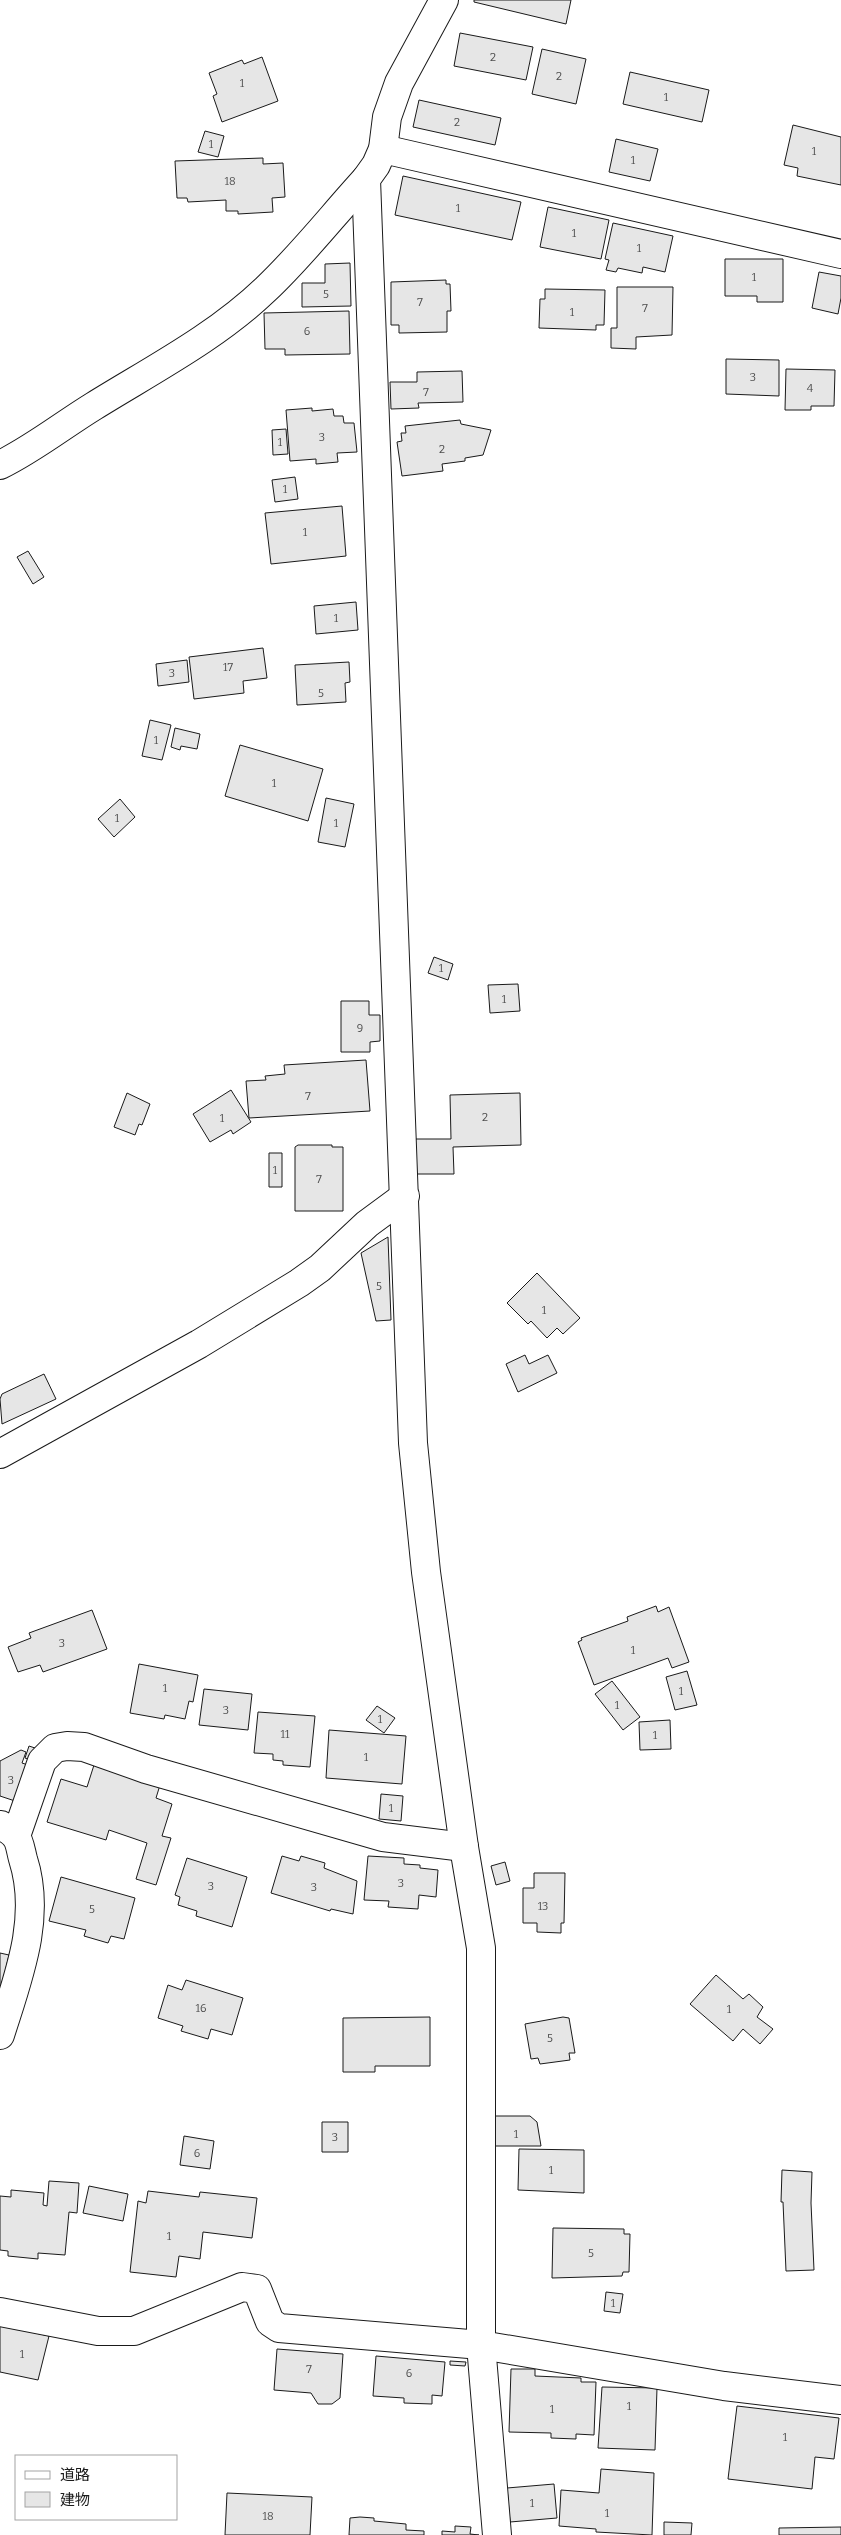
<svg xmlns="http://www.w3.org/2000/svg" width="841" height="2535" font-family="Bitter,'Noto Sans JP',serif">
  <style>
    .building { fill: #e6e6e6; stroke: #1a1a1a }
    .lines { fill: none; stroke-linecap: round; stroke-linejoin: round }
    .street-casing { stroke: #1a1a1a; stroke-width: 30 }
    .secondary-casing { stroke: #1a1a1a; stroke-width: 30 }
    .street { stroke: #fff; stroke-width: 28 }
    .secondary { stroke: #fff; stroke-width: 28 }
    .labels { text-anchor: middle; stroke-width: 4; stroke-linejoin: round; paint-order: stroke }
    .number-label { font-size: 11px; fill: #4d4d4d }
  </style>
  <rect width="100%" height="100%" fill="#fff"/>
  <path class="building" d="M 474,0 L 571,0 L 566,24 L 474,2 Z
    M 460,33 L 533,47 L 526,80 L 454,66 Z
    M 542,49 L 586,59 L 576,104 L 532,94 Z
    M 262,57 L 278,101 L 222,122 L 213,96 L 217,94 L 209,73 L 242,60 L 244,64 Z
    M 630,72 L 709,90 L 702,122 L 623,104 Z
    M 419,100 L 501,118 L 495,145 L 413,127 Z
    M 793,125 L 841,137 L 841,185 L 797,176 L 798,168 L 784,165 Z
    M 205,131 L 224,136 L 218,157 L 198,152 Z
    M 616,139 L 658,149 L 650,181 L 609,172 Z
    M 263,158 L 263,164 L 283,163 L 285,197 L 272,198 L 273,212 L 238,214 L 238,211 L 226,211 L 226,200 L 188,202 L 187,198 L 177,198 L 175,161 Z
    M 403,176 L 521,202 L 512,240 L 395,215 Z
    M 548,207 L 609,220 L 601,259 L 540,247 Z
    M 613,223 L 673,236 L 665,272 L 643,267 L 642,273 L 618,268 L 616,272 L 606,270 L 609,260 L 605,259 Z
    M 725,259 L 783,259 L 783,302 L 757,302 L 757,296 L 725,296 Z
    M 350,263 L 351,306 L 302,307 L 302,283 L 325,283 L 325,264 Z
    M 819,272 L 841,276 L 841,298 L 838,314 L 812,308 Z
    M 446,280 L 446,284 L 450,284 L 451,311 L 447,311 L 447,332 L 399,333 L 399,325 L 391,325 L 391,282 Z
    M 617,287 L 673,287 L 672,335 L 636,337 L 636,349 L 611,348 L 611,328 L 617,328 Z
    M 545,289 L 605,290 L 604,325 L 596,325 L 596,330 L 539,328 L 540,299 L 545,299 Z
    M 349,311 L 350,354 L 285,355 L 285,349 L 265,349 L 264,313 Z
    M 726,359 L 779,360 L 779,396 L 726,394 Z
    M 786,369 L 835,370 L 834,406 L 811,406 L 811,410 L 785,410 Z
    M 462,371 L 463,402 L 418,403 L 419,408 L 391,409 L 390,382 L 417,382 L 417,372 Z
    M 312,408 L 312,411 L 333,409 L 334,416 L 343,416 L 344,423 L 354,423 L 357,452 L 337,453 L 338,462 L 316,464 L 316,459 L 290,461 L 286,410 Z
    M 460,420 L 461,424 L 491,430 L 483,455 L 465,458 L 465,461 L 442,464 L 443,471 L 402,476 L 397,442 L 402,441 L 401,433 L 406,433 L 405,426 Z
    M 286,429 L 288,454 L 273,455 L 272,430 Z
    M 295,477 L 298,499 L 275,502 L 272,480 Z
    M 342,506 L 346,556 L 271,564 L 265,513 Z
    M 28,551 L 44,577 L 33,584 L 17,557 Z
    M 356,602 L 358,630 L 316,634 L 314,606 Z
    M 263,648 L 267,678 L 243,681 L 244,693 L 194,699 L 189,657 Z
    M 187,660 L 189,682 L 158,686 L 156,664 Z
    M 349,662 L 350,682 L 345,683 L 346,702 L 297,705 L 295,665 Z
    M 150,720 L 171,725 L 162,760 L 142,756 Z
    M 175,728 L 200,734 L 197,749 L 181,746 L 180,750 L 171,747 Z
    M 240,745 L 323,769 L 308,821 L 225,796 Z
    M 326,798 L 354,804 L 345,847 L 318,842 Z
    M 120,799 L 135,817 L 114,837 L 98,819 Z
    M 434,957 L 453,964 L 448,980 L 428,973 Z
    M 518,984 L 520,1011 L 490,1013 L 488,985 Z
    M 341,1001 L 369,1001 L 369,1015 L 380,1015 L 380,1041 L 370,1042 L 370,1052 L 341,1052 Z
    M 366,1060 L 370,1111 L 249,1118 L 246,1081 L 266,1080 L 265,1076 L 285,1074 L 284,1065 Z
    M 231,1090 L 251,1122 L 233,1134 L 231,1130 L 210,1142 L 193,1114 Z
    M 127,1093 L 150,1104 L 142,1125 L 139,1124 L 135,1135 L 114,1127 Z
    M 520,1093 L 521,1145 L 453,1147 L 454,1174 L 415,1174 L 415,1139 L 451,1139 L 450,1095 Z
    M 298,1145 L 332,1145 L 332,1147 L 343,1147 L 343,1211 L 295,1211 L 295,1147 Z
    M 269,1153 L 282,1153 L 282,1187 L 269,1187 Z
    M 388,1237 L 391,1320 L 376,1321 L 361,1253 Z
    M 537,1273 L 580,1318 L 563,1334 L 557,1328 L 547,1338 L 531,1321 L 528,1324 L 507,1303 Z
    M 525,1355 L 529,1364 L 548,1355 L 557,1373 L 518,1392 L 506,1364 Z
    M 44,1374 L 56,1399 L 2,1424 L 0,1399 L 2,1394 Z
    M 656,1606 L 658,1612 L 669,1607 L 689,1662 L 672,1668 L 668,1658 L 594,1685 L 578,1642 L 582,1640 L 581,1638 L 628,1621 L 627,1617 Z
    M 92,1610 L 107,1649 L 43,1672 L 40,1665 L 18,1672 L 8,1647 L 31,1638 L 29,1633 Z
    M 139,1664 L 198,1675 L 193,1702 L 189,1701 L 185,1719 L 165,1715 L 164,1719 L 130,1713 Z
    M 687,1671 L 697,1705 L 675,1710 L 666,1677 Z
    M 612,1681 L 640,1717 L 623,1730 L 595,1694 Z
    M 204,1689 L 252,1694 L 248,1730 L 199,1725 Z
    M 377,1706 L 395,1718 L 384,1733 L 366,1720 Z
    M 258,1712 L 315,1716 L 310,1767 L 283,1765 L 283,1761 L 273,1760 L 273,1754 L 254,1753 Z
    M 670,1720 L 671,1749 L 640,1750 L 639,1722 Z
    M 329,1730 L 406,1736 L 402,1784 L 326,1778 Z
    M 29,1746 L 35,1748 L 30,1760 L 25,1758 Z
    M 21,1750 L 26,1752 L 22,1763 L 28,1765 L 15,1801 L 0,1796 L 0,1761 Z
    M 94,1765 L 160,1785 L 156,1798 L 172,1804 L 162,1836 L 171,1838 L 156,1885 L 136,1879 L 147,1843 L 109,1830 L 106,1840 L 47,1822 L 61,1779 L 87,1787 Z
    M 381,1794 L 403,1796 L 401,1821 L 379,1819 Z
    M 282,1856 L 299,1861 L 301,1856 L 325,1863 L 324,1868 L 357,1881 L 353,1914 L 331,1909 L 330,1911 L 271,1893 Z
    M 368,1856 L 404,1858 L 404,1864 L 420,1865 L 420,1868 L 438,1870 L 436,1897 L 419,1895 L 418,1909 L 388,1907 L 389,1901 L 364,1900 Z
    M 187,1858 L 247,1877 L 232,1927 L 196,1916 L 197,1911 L 178,1905 L 180,1897 L 175,1895 Z
    M 505,1862 L 510,1881 L 496,1885 L 491,1866 Z
    M 534,1873 L 565,1873 L 564,1923 L 561,1923 L 561,1933 L 537,1932 L 537,1923 L 523,1923 L 523,1888 L 534,1888 Z
    M 61,1877 L 135,1898 L 124,1939 L 111,1936 L 108,1943 L 84,1936 L 86,1930 L 49,1921 Z
    M 0,1953 L 9,1955 L 0,1994 Z
    M 716,1975 L 743,1999 L 749,1994 L 763,2007 L 757,2017 L 773,2029 L 760,2044 L 743,2029 L 733,2041 L 690,2004 Z
    M 186,1980 L 243,1998 L 232,2035 L 211,2029 L 208,2039 L 181,2031 L 183,2026 L 158,2018 L 168,1985 L 182,1990 Z
    M 430,2017 L 430,2066 L 375,2066 L 375,2072 L 343,2072 L 343,2018 Z
    M 563,2017 L 569,2018 L 575,2053 L 569,2053 L 570,2060 L 540,2064 L 538,2058 L 531,2059 L 525,2024 Z
    M 494,2116 L 530,2116 L 537,2122 L 541,2146 L 494,2146 Z
    M 322,2122 L 348,2122 L 348,2152 L 322,2152 Z
    M 184,2136 L 214,2141 L 210,2169 L 180,2165 Z
    M 519,2149 L 584,2150 L 584,2193 L 518,2190 Z
    M 782,2170 L 812,2172 L 811,2203 L 814,2270 L 786,2271 L 783,2202 L 781,2202 Z
    M 49,2181 L 79,2183 L 77,2213 L 69,2212 L 65,2255 L 38,2253 L 38,2259 L 8,2256 L 8,2251 L 0,2250 L 0,2196 L 11,2197 L 11,2190 L 44,2193 L 43,2205 L 47,2206 Z
    M 89,2186 L 128,2194 L 123,2221 L 83,2213 Z
    M 148,2191 L 199,2197 L 200,2192 L 257,2198 L 252,2238 L 203,2232 L 200,2259 L 179,2256 L 176,2277 L 130,2272 L 138,2201 L 146,2203 Z
    M 553,2228 L 624,2229 L 624,2234 L 630,2234 L 629,2272 L 623,2272 L 622,2276 L 552,2278 Z
    M 606,2292 L 623,2294 L 620,2313 L 604,2311 Z
    M 0,2325 L 49,2336 L 38,2380 L 0,2372 Z
    M 277,2349 L 343,2354 L 340,2398 L 332,2404 L 318,2404 L 311,2393 L 274,2390 Z
    M 376,2356 L 445,2362 L 442,2396 L 432,2395 L 432,2404 L 404,2403 L 404,2398 L 373,2396 Z
    M 450,2361 L 466,2362 L 465,2366 L 450,2365 Z
    M 511,2369 L 535,2369 L 535,2376 L 581,2378 L 581,2382 L 596,2382 L 594,2435 L 576,2434 L 576,2439 L 551,2438 L 551,2433 L 509,2432 Z
    M 602,2387 L 657,2388 L 655,2450 L 598,2448 Z
    M 737,2406 L 839,2418 L 834,2459 L 815,2457 L 812,2489 L 728,2479 Z
    M 601,2469 L 654,2473 L 652,2535 L 596,2532 L 596,2529 L 559,2526 L 561,2490 L 599,2493 Z
    M 554,2484 L 557,2518 L 510,2522 L 507,2488 Z
    M 227,2493 L 312,2497 L 310,2535 L 225,2535 Z
    M 360,2517 L 374,2518 L 374,2521 L 406,2524 L 406,2530 L 424,2531 L 424,2535 L 349,2535 L 350,2518 Z
    M 664,2522 L 692,2523 L 691,2535 L 664,2535 Z
    M 455,2526 L 471,2527 L 470,2534 L 479,2535 L 442,2535 L 442,2531 L 455,2532 Z
    M 841,2527 L 841,2535 L 779,2535 L 779,2528 Z"/>
  <g class="lines">
    <defs>
      <path id="street" d="M 383,149 L 841,254
        M 0,465 C 33,449 63,425 94,406 C 152,370 216,337 266,289 C 302,255 333,215 366,179
        M 0,1454 L 199,1344 L 299,1283 L 320,1268 L 367,1224 L 405,1196
        M 16,1836 L 42,1761 L 55,1748 L 67,1746 L 84,1747 L 146,1769 L 383,1837 L 464,1847
        M 0,2035 C 18,1978 42,1918 23,1859 C 21,1852 20,1842 16,1837 C 13,1832 5,1828 1,1825
        M 0,2312 L 98,2331 L 134,2331 L 242,2287 L 257,2289 L 270,2322 L 279,2328 L 481,2345 L 724,2386 L 841,2400"/>
      <path id="secondary" d="M 444,0 L 399,83 L 387,117 L 383,149 L 376,165 L 366,179 L 413,1443 L 426,1572 L 464,1847 L 481,1948 L 481,2345 L 497,2535"/>
    </defs>
    <use href="#street" class="street-casing"/>
    <use href="#secondary" class="secondary-casing"/>
    <use href="#street" class="street"/>
    <use href="#secondary" class="secondary"/>
  </g>
  <g class="labels">
    <g class="number-label">
      <text x="493" y="61">2</text>
      <text x="559" y="80">2</text>
      <text x="242" y="87">1</text>
      <text x="666" y="101">1</text>
      <text x="457" y="126">2</text>
      <text x="211" y="148">1</text>
      <text x="814" y="155">1</text>
      <text x="633" y="164">1</text>
      <text x="230" y="185">18</text>
      <text x="458" y="212">1</text>
      <text x="574" y="237">1</text>
      <text x="639" y="252">1</text>
      <text x="754" y="281">1</text>
      <text x="326" y="298">5</text>
      <text x="420" y="306">7</text>
      <text x="645" y="312">7</text>
      <text x="572" y="316">1</text>
      <text x="307" y="335">6</text>
      <text x="753" y="381">3</text>
      <text x="810" y="392">4</text>
      <text x="426" y="396">7</text>
      <text x="322" y="441">3</text>
      <text x="280" y="446">1</text>
      <text x="442" y="453">2</text>
      <text x="285" y="493">1</text>
      <text x="305" y="536">1</text>
      <text x="336" y="622">1</text>
      <text x="228" y="671">17</text>
      <text x="172" y="677">3</text>
      <text x="321" y="697">5</text>
      <text x="156" y="744">1</text>
      <text x="274" y="787">1</text>
      <text x="117" y="822">1</text>
      <text x="336" y="827">1</text>
      <text x="441" y="972">1</text>
      <text x="504" y="1003">1</text>
      <text x="360" y="1032">9</text>
      <text x="308" y="1100">7</text>
      <text x="485" y="1121">2</text>
      <text x="222" y="1122">1</text>
      <text x="275" y="1174">1</text>
      <text x="319" y="1183">7</text>
      <text x="379" y="1290">5</text>
      <text x="544" y="1314">1</text>
      <text x="62" y="1647">3</text>
      <text x="633" y="1654">1</text>
      <text x="165" y="1692">1</text>
      <text x="681" y="1695">1</text>
      <text x="617" y="1709">1</text>
      <text x="226" y="1714">3</text>
      <text x="380" y="1723">1</text>
      <text x="285" y="1738">11</text>
      <text x="655" y="1739">1</text>
      <text x="366" y="1761">1</text>
      <text x="11" y="1784">3</text>
      <text x="391" y="1812">1</text>
      <text x="401" y="1887">3</text>
      <text x="211" y="1890">3</text>
      <text x="314" y="1891">3</text>
      <text x="543" y="1910">13</text>
      <text x="92" y="1913">5</text>
      <text x="201" y="2012">16</text>
      <text x="729" y="2013">1</text>
      <text x="550" y="2042">5</text>
      <text x="516" y="2138">1</text>
      <text x="335" y="2141">3</text>
      <text x="197" y="2157">6</text>
      <text x="551" y="2174">1</text>
      <text x="169" y="2240">1</text>
      <text x="591" y="2257">5</text>
      <text x="613" y="2307">1</text>
      <text x="22" y="2358">1</text>
      <text x="309" y="2373">7</text>
      <text x="409" y="2377">6</text>
      <text x="629" y="2410">1</text>
      <text x="552" y="2413">1</text>
      <text x="785" y="2441">1</text>
      <text x="532" y="2507">1</text>
      <text x="607" y="2517">1</text>
      <text x="268" y="2520">18</text>
    </g>
  </g>
  <rect x="15" y="2455" width="162" height="65" fill="#ffffff" stroke="#a3a3a3"/>
  <rect x="25" y="2471" width="25" height="8" fill="#ffffff" stroke="#a3a3a3"/>
  <text x="60" y="2480" font-size="15" fill="#1a1a1a">道路</text>
  <rect x="25" y="2492" width="25" height="15" fill="#e6e6e6" stroke="#a3a3a3"/>
  <text x="60" y="2505" font-size="15" fill="#1a1a1a">建物</text>
</svg>
